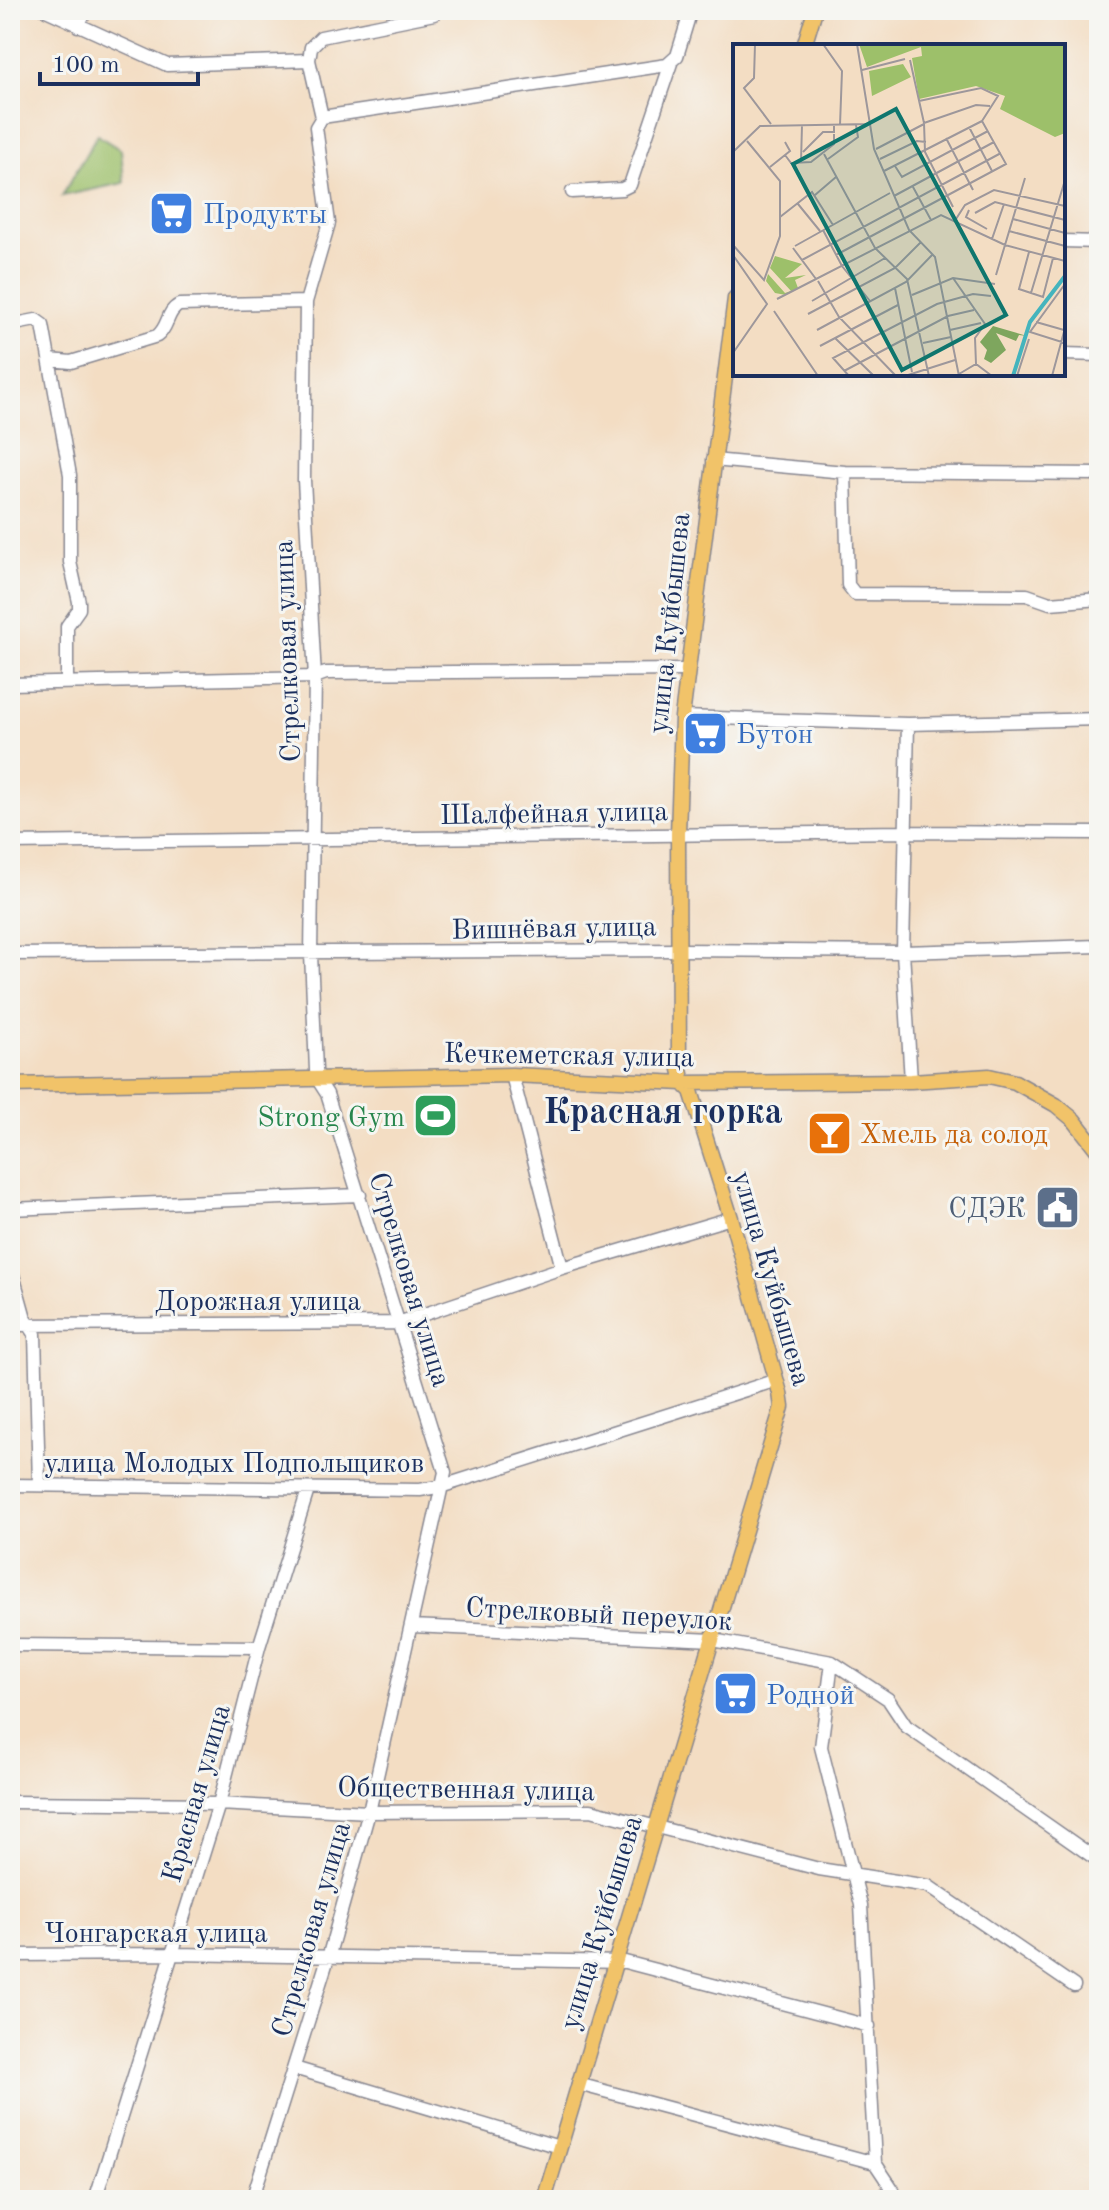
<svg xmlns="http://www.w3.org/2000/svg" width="1109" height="2210" font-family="'Old Standard TT',serif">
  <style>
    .green { fill: #9dc06a; stroke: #5c7864; stroke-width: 2 }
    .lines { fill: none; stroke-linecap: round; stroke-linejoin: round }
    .minor-casing { stroke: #878690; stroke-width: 15 }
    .major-casing { stroke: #878690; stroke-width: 17 }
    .minor { stroke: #fff; stroke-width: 12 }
    .major { stroke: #f1c369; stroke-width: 14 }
    .labels { text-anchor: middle; stroke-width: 6; stroke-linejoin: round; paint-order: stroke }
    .shop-label { font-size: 28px; fill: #366cbe; stroke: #f6f6f2; text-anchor: start }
    .street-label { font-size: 28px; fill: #1b2f5e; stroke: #f6f6f2 }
    .leisure-label { font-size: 28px; fill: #27864d; stroke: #f6f6f2; text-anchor: end }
    .food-label { font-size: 28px; fill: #c56008; stroke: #f6f6f2; text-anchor: start }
    .service-label { font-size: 28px; fill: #4e5e75; stroke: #f6f6f2; text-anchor: end }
    .district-label { font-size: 36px; font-weight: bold; fill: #1b2f5e; stroke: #f6f6f2 }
    .inset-river { fill: none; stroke: #44b4bd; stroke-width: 4 }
    .inset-road { fill: none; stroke: #9d979b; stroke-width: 2 }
    .view { fill: #0f766e; fill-opacity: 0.15; stroke: #0f766e; stroke-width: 4 }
    .inset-edge { fill: none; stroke: #1b2f5e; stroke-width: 4 }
  </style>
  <rect width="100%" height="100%" fill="#f6f6f2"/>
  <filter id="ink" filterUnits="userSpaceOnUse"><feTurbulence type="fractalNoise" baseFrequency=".0125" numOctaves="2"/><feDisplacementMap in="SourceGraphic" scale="16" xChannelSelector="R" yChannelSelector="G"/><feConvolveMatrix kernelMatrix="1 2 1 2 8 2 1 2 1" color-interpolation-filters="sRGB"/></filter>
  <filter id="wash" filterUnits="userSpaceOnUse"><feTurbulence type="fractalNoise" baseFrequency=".006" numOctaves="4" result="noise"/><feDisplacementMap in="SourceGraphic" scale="32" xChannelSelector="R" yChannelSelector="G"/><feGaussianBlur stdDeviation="1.8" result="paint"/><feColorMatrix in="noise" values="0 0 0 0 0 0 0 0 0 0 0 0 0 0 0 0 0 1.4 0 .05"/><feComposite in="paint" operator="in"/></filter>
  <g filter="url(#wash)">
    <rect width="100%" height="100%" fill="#f3ddc3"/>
    <path class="green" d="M 97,135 L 121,150 L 124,183 L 62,196 Z"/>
  </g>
  <g filter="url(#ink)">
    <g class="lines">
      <defs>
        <path id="minor" d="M 46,10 L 167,65 L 309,60
          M 78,26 L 86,10
          M 322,117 L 667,65 L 677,56 L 691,10
          M 572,192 L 622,189 L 630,185 L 671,63
          M 1063,241 L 1099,242
          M 10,325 L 36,320 L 43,325 L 70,475 L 70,562 L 79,602 L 79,609 L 67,626 L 67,683
          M 1063,354 L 1099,355
          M 50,360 L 71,362 L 157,336 C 169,327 166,312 179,305 L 306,302
          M 713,460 L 845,472 L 1099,474
          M 845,472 L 848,585 L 855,594 L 1027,595 L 1050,603 L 1099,599
          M 10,684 L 315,677 L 326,673 L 686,670
          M 682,717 L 908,724 L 1099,719
          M 908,724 L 903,952 L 911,1081
          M 10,843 L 905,832 L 1099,833
          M 10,954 L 681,950 L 903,952 L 1099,946
          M 512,1075 L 562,1268
          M 10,1209 L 360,1195
          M 10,1264 L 25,1318 L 35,1334 L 39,1485
          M 10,1325 L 398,1323 L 562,1268 L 731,1218
          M 10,1485 L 420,1490 L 443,1486 L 777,1380
          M 412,1626 L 713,1640 L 832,1662 L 888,1699 L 906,1726 L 1099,1861
          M 10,1645 L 259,1647
          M 832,1662 L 821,1747 L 861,1905 L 875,2163 L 893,2190 L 875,2200
          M 10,1802 L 219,1804 L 369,1812 L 591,1810 L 819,1869 L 928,1886 L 1074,1986
          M 10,1955 L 174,1954 L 625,1962 L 869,2026
          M 294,2068 L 559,2147
          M 578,2084 L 875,2163
          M 95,2200 L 219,1804 L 259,1647 L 308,1490
          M 252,2200 L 328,1958 L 369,1812 L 445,1472 L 327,1094 L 318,1080 L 316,1070 L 311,954 L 315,677 L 304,480 L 306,302 L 329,223 L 316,127 L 322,117 L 309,60 L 311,47 L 321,37 L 434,14 L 436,10"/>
        <path id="major" d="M 804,46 L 815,10
          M 10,1085 L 512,1075 L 683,1083 L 911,1081 L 989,1076 L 1015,1082 L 1056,1105 L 1074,1120 L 1099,1152
          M 544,2200 L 782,1407 L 780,1393 L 731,1218 L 691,1091 L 683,1083 L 679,1065 L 678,834 L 682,717 L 735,298"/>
      </defs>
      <use href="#minor" class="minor-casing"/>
      <use href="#major" class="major-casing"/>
      <use href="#minor" class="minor"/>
      <use href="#major" class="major"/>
    </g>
  </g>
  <defs>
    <symbol id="supermarket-square" viewBox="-11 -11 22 22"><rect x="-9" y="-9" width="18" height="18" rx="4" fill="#3f7fe0" stroke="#f6f6f2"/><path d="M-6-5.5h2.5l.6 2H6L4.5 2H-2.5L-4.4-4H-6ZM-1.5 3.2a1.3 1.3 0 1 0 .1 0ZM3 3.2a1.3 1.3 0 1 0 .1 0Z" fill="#fff"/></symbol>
    <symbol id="stadium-square" viewBox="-11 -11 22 22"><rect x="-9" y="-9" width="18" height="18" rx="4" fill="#2e9e5b" stroke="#f6f6f2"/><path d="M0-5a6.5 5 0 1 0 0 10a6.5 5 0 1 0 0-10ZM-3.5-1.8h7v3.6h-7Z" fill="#fff"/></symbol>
    <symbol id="bar-square" viewBox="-11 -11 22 22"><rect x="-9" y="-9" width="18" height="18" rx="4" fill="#e8710a" stroke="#f6f6f2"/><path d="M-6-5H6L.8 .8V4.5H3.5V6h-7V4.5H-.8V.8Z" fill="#fff"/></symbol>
    <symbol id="civic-square" viewBox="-11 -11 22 22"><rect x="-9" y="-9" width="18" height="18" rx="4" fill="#5c6f8a" stroke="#f6f6f2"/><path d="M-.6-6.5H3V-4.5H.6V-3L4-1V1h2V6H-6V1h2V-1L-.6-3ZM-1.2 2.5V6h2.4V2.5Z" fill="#fff"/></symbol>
  </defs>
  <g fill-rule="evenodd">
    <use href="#supermarket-square" x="146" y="188" width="51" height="51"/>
    <use href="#supermarket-square" x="680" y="708" width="51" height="51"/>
    <use href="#stadium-square" x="410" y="1090" width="51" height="51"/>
    <use href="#bar-square" x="804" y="1108" width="51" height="51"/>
    <use href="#civic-square" x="1032" y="1182" width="51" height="51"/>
    <use href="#supermarket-square" x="710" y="1668" width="51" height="51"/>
  </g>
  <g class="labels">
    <g class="shop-label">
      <text x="203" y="223">Продукты</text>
      <text x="736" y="743">Бутон</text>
      <text x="766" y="1704">Родной</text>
    </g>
    <g class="street-label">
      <text transform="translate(668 623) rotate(-84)" y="10">улица Куйбышева</text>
      <text transform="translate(286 651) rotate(-92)" y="10">Стрелковая улица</text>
      <text transform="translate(554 812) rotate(-1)" y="10">Шалфейная улица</text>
      <text transform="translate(554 927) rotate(-1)" y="10">Вишнёвая улица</text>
      <text transform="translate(569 1054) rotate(1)" y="10">Кечкеметская улица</text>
      <text transform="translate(773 1278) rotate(74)" y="10">улица Куйбышева</text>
      <text transform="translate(411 1279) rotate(73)" y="10">Стрелковая улица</text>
      <text x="258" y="1310">Дорожная улица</text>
      <text x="234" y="1472">улица Молодых Подпольщиков</text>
      <text transform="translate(599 1613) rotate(3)" y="10">Стрелковый переулок</text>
      <text transform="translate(466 1788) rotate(1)" y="10">Общественная улица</text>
      <text transform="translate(195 1793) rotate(-74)" y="10">Красная улица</text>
      <text transform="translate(600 1922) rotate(-73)" y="10">улица Куйбышева</text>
      <text transform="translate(310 1929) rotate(-74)" y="10">Стрелковая улица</text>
      <text x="156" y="1942">Чонгарская улица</text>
    </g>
    <g class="leisure-label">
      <text x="405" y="1126">Strong Gym</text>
    </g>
    <g class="food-label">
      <text x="860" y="1143">Хмель да солод</text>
    </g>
    <g class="service-label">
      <text x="1026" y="1217">СДЭК</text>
    </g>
    <g class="district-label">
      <text x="663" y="1123">Красная горка</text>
    </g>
  </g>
  <g transform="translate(733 44)">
    <rect width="332" height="332" fill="#f3ddc3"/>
    <path d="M 126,0 L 332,0 L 332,89 L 322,93 L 267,65 L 272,52 L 243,42 L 186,55 L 179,14 L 189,12 L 188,3 L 134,23 ZM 170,20 L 178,33 L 139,52 L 136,27 ZM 42,212 L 69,220 L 52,234 L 73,231 L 62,236 L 65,244 L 53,251 L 42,249 L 33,237 L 35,230 L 52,249 L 58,247 L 37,224 Z" fill="#9dc06a"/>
    <path d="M 260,282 L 294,292 L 286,291 L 283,297 L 263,289 L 273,306 L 258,319 L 251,315 L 254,306 L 247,298 Z" fill="#7ea65e"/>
    <path class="inset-river" d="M 280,332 L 297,278 L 332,232"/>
    <path class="inset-road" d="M 22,0 L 21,34 L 11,44 L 38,80M 90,0 L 109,27 L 107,81M 124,0 L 141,105 L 176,186 L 202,213 L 226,332M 177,16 L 191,79 L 192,108 L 220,163M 129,26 L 172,15M 186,57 L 248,44 L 265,52 L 249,77M 191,79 L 243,61 L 257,62M 236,83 L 259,127M 213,94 L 240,146M 143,105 L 191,80M 0,108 L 27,82 L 136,80M 70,108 L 90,88 L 101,88 L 101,81M 91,110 L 142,204 L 174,235 L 196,332M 52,111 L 58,119 L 78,118 L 101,100 L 101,90M 95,115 L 125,93 L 123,81M 147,115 L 184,97 L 193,98M 68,118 L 69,81M 162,122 L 169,133 L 255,87M 37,123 L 57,107 L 52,98M 151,127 L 249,77M 180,143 L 198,176M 82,151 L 103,133M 161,152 L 261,98M 65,160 L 87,187M 236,166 L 233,173 L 254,185M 242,169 L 262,158 L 332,176M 47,173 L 79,148 L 100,181M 223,175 L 232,161 L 261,146 L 332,162M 280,175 L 332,189M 90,186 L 109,222 L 137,257M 276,187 L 332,202M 259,195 L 271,160M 0,201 L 31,236 L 47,192 L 47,137 L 14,97M 272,201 L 292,134M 62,202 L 157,149M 60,204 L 83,235M 296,208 L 286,245 L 310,253 L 320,214M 0,211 L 34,260 L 0,309M 103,211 L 273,120 L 249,77M 69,216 L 268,109M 263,231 L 272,201M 220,234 L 252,280 L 242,294 L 243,320M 85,237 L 106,273 L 163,332M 332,240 L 297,288 L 332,299M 162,244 L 179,328M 298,249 L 332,136M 179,251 L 220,234 L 262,240M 44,255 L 208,171 L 272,201 L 332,217M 79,257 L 152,214M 41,267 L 85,332M 75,270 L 162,224 L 188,198M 303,278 L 331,286M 84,286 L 173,238 L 200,210M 217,286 L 248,279M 102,294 L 141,332M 190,299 L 218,293M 87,302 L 165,261M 111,327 L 215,272 L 241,266M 226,330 L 243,320 L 259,332M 116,332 L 100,314 L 204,260 L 240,250 L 258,252M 172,332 L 222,316M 284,332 L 296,295M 319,332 L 332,284"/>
    <path class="view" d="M 163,65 L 273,271 L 169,326 L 60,120 Z"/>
    <rect width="332" height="332" class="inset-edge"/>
  </g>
  <rect width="1109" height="2210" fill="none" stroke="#f6f6f2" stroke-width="40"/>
  <path d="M40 72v12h158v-12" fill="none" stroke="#1b2f5e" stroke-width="4"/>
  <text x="52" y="72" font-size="24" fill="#1b2f5e" stroke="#f6f6f2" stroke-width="6" paint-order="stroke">100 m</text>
</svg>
